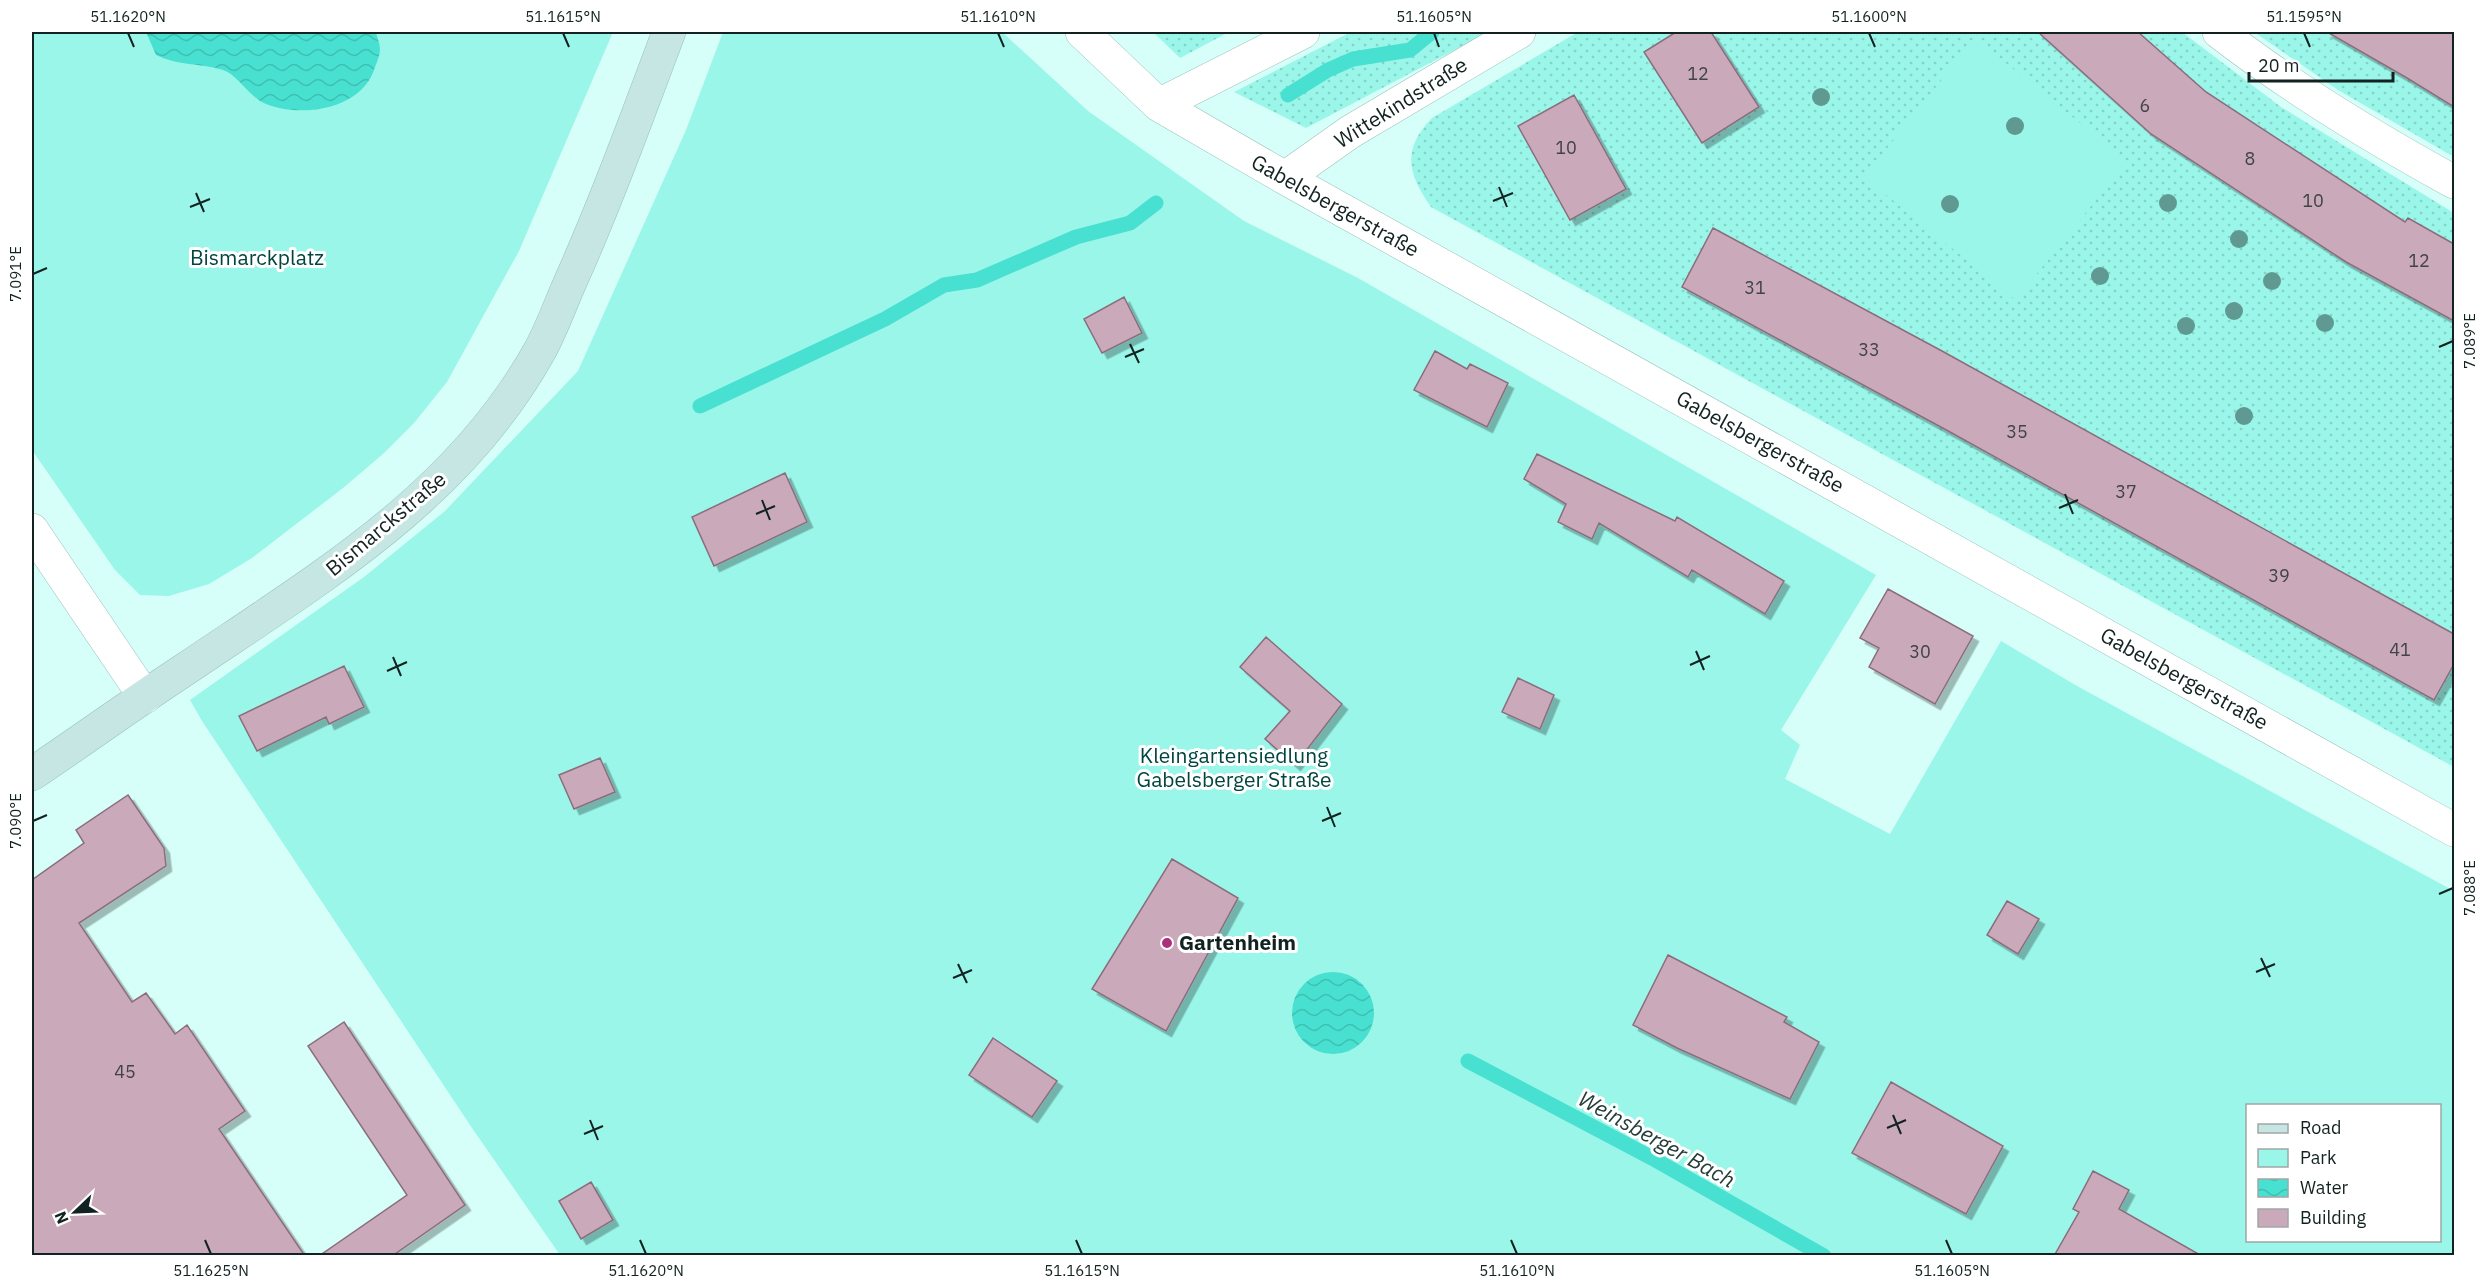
<svg xmlns="http://www.w3.org/2000/svg" width="2486" height="1287" font-family="'IBM Plex Sans',sans-serif">
  <style>
    .grass { fill: url(#grass-dots) }
    .green { fill: #9bf6ea; fill-rule: evenodd }
    .water { fill: url(#water-waves) }
    .lines { fill: none; stroke-linecap: round; stroke-linejoin: round }
    .stream { stroke: #48e0d0; stroke-width: 15 }
    .building { fill: #caaaba; stroke: #8b6d7c; stroke-width: 1.5; filter: url(#shadow) }
    .street-casing { stroke: #9ac2bc; stroke-width: 34 }
    .secondary-casing { stroke: #9ac2bc; stroke-width: 34 }
    .street { stroke: #fff; stroke-width: 33 }
    .secondary { stroke: #c5e6e2; stroke-width: 33 }
    .tree { fill: #609992 }
    .ticks { fill: none; stroke: #122220; stroke-width: 2 }
    .poi-dot { fill: #ad2e7d; stroke: #fff; stroke-width: 2 }
    .labels { text-anchor: middle; stroke-width: 6; stroke-linejoin: round; paint-order: stroke }
    .number-label { font-size: 18px; fill: #404446 }
    .street-label { font-size: 21px; fill: #122220; stroke: #fff }
    .park-label { font-size: 21px; fill: #00453f; stroke: #fff }
    .poi-label { font-size: 21px; font-weight: bold; fill: #122220; stroke: #fff; text-anchor: start }
    .water-label { font-size: 22px; font-style: italic; fill: #243d3a; stroke: #fff }
    .neatline { fill: none; stroke: #122220; stroke-width: 2 }
    .ticks-label { font-size: 15px; text-anchor: middle; fill: #122220 }
  </style>
  <defs>
    <pattern id="grass-dots" width="8" height="8" patternUnits="userSpaceOnUse" patternTransform="scale(1.5)"><rect width="8" height="8" fill="#9bf6ea"/><path d="M2 2h.1M6 6h.1" fill="none" stroke="#84d3c8" stroke-width="1.8" stroke-linecap="round"/></pattern>
    <pattern id="water-waves" width="16" height="10" patternUnits="userSpaceOnUse" patternTransform="scale(1.5)"><rect width="16" height="10" fill="#48e0d0"/><path d="M0 5q4-4 8 0t8 0" fill="none" stroke="#3ec0b2"/></pattern>
    <filter id="shadow"><feDropShadow dx="5.5" dy="5.5" stdDeviation="0" flood-color="#0004"/></filter>
  </defs>
  <rect width="100%" height="100%" fill="#d5fff8"/>
  <path class="grass" d="M 1153,32 L 1229,32 L 1180,58 Z
    M 1351,32 L 1489,32 L 1306,128 L 1234,92 Z
    M 1578,32 L 2182,32 L 2281,107 L 2454,213 L 2454,767 L 1431,207 C 1407,173 1402,149 1432,118 Z
    M 2254,32 L 2454,32 L 2454,157 L 2338,90 Z"/>
  <path class="green" d="M 32,32 L 613,32 L 519,251 L 447,382 L 414,423 L 383,454 L 343,488 L 252,558 L 209,584 L 169,596 L 140,595 L 115,570 L 32,450 Z
    M 723,32 L 1002,32 L 1088,111 L 1244,221 L 1358,278 L 1876,575 L 1781,730 L 1800,745 L 1785,779 L 1890,834 L 2001,641 L 2077,686 L 2454,891 L 2454,1255 L 560,1255 L 472,1128 L 202,721 L 190,700 L 364,577 L 445,511 L 578,371 L 686,130 ZM 2248,1106 L 2440,1106 L 2440,1240 L 2248,1240 Z
    M 1975,38 L 2127,161 L 2016,300 L 1864,177 Z"/>
  <path class="water" d="M 146,32 L 376,32 C 377,37 380,44 380,49 C 380,55 377,62 375,67 C 363,110 301,118 266,104 C 249,97 237,74 223,70 C 200,63 178,66 156,55 Z
    M1292 1013a41 41 0 1 1 82 0a41 41 0 1 1-82 0Z"/>
  <g class="lines">
    <path class="stream" d="M 1288,95 L 1328,70 L 1353,59 L 1410,50 L 1432,32
      M 700,406 L 885,319 L 944,285 L 977,280 L 1076,237 L 1130,223 L 1156,203
      M 1468,1061 L 1652,1158 L 1824,1256"/>
  </g>
  <path class="building" d="M 1676,32 L 1711,32 L 1759,107 L 1702,143 L 1644,52 Z
    M 2038,32 L 2138,32 L 2206,92 L 2405,222 L 2408,218 L 2454,244 L 2454,321 L 2346,262 L 2151,134 Z
    M 2327,32 L 2454,32 L 2454,107 L 2407,78 Z
    M 1574,95 L 1626,189 L 1570,220 L 1518,126 Z
    M 1713,228 L 1942,351 L 2454,634 L 2454,664 L 2434,700 L 1950,432 L 1682,287 Z
    M 1124,297 L 1142,333 L 1102,353 L 1084,319 Z
    M 1435,351 L 1467,369 L 1470,364 L 1508,383 L 1487,427 L 1414,390 Z
    M 1537,454 L 1675,521 L 1677,517 L 1784,581 L 1765,614 L 1692,570 L 1688,577 L 1599,523 L 1592,539 L 1558,522 L 1566,504 L 1524,479 Z
    M 785,473 L 807,522 L 714,566 L 692,517 Z
    M 1888,589 L 1973,636 L 1935,704 L 1869,667 L 1879,648 L 1860,638 Z
    M 1266,637 L 1342,704 L 1295,765 L 1265,739 L 1290,711 L 1240,667 Z
    M 344,666 L 364,707 L 329,724 L 326,717 L 257,751 L 239,716 Z
    M 1518,678 L 1554,695 L 1540,729 L 1502,712 Z
    M 600,758 L 615,792 L 574,809 L 559,775 Z
    M 128,795 L 164,848 L 166,866 L 79,923 L 132,1002 L 146,993 L 175,1034 L 187,1025 L 245,1111 L 219,1129 L 305,1256 L 32,1256 L 32,880 L 84,843 L 76,830 Z
    M 1172,859 L 1238,898 L 1166,1031 L 1092,989 Z
    M 2007,901 L 2039,919 L 2018,954 L 1987,935 Z
    M 1668,955 L 1787,1017 L 1784,1022 L 1819,1042 L 1790,1099 L 1677,1048 L 1633,1025 Z
    M 344,1022 L 465,1205 L 392,1256 L 319,1256 L 407,1195 L 308,1046 Z
    M 993,1038 L 1057,1081 L 1032,1117 L 969,1075 Z
    M 1891,1082 L 2003,1146 L 1966,1214 L 1852,1153 Z
    M 2093,1171 L 2129,1190 L 2119,1209 L 2202,1256 L 2054,1256 L 2079,1212 L 2073,1209 Z
    M 591,1182 L 613,1220 L 581,1239 L 559,1201 Z"/>
  <g class="lines">
    <defs>
      <path id="street" d="M 1082,32 L 1159,105 L 1285,178 L 2454,830
        M 2219,32 C 2293,89 2372,137 2454,182
        M 1159,105 L 1303,32
        M 1285,178 L 1350,132 L 1519,32
        M 32,530 L 145,697"/>
      <path id="secondary" d="M 32,774 C 84,739 135,702 187,668 C 320,578 458,497 539,352 C 552,329 561,302 572,278 C 608,197 638,114 669,32"/>
    </defs>
    <use href="#street" class="street-casing"/>
    <use href="#secondary" class="secondary-casing"/>
    <use href="#street" class="street"/>
    <use href="#secondary" class="secondary"/>
  </g>
  <g class="tree">
    <circle cx="1821" cy="97" r="9"/>
    <circle cx="2015" cy="126" r="9"/>
    <circle cx="2168" cy="203" r="9"/>
    <circle cx="1950" cy="204" r="9"/>
    <circle cx="2239" cy="239" r="9"/>
    <circle cx="2100" cy="276" r="9"/>
    <circle cx="2272" cy="281" r="9"/>
    <circle cx="2234" cy="311" r="9"/>
    <circle cx="2325" cy="323" r="9"/>
    <circle cx="2186" cy="326" r="9"/>
    <circle cx="2244" cy="416" r="9"/>
  </g>
  <path class="ticks" d="M 128,33 L 134,47M 563,33 L 569,47M 998,33 L 1004,47M 1434,33 L 1439,47M 1869,33 L 1875,47M 2304,33 L 2310,47M 1499,187 L 1507,207M 196,193 L 204,212M 1493,201 L 1513,193M 190,207 L 210,199M 33,274 L 47,268M 1130,344 L 1139,363M 2439,347 L 2453,341M 1125,357 L 1144,349M 2065,494 L 2073,514M 762,500 L 770,520M 2059,508 L 2078,500M 756,514 L 775,506M 1696,651 L 1704,670M 393,657 L 401,676M 1690,665 L 1710,656M 387,671 L 407,662M 1327,807 L 1335,827M 33,821 L 47,815M 1322,821 L 1341,813M 2439,894 L 2453,888M 2261,958 L 2270,977M 958,964 L 967,983M 2256,972 L 2275,964M 953,978 L 972,970M 1893,1115 L 1901,1134M 590,1120 L 598,1140M 1887,1128 L 1906,1120M 584,1134 L 603,1126M 205,1240 L 211,1254M 640,1240 L 646,1254M 1076,1240 L 1082,1254M 1511,1240 L 1517,1254M 1946,1240 L 1952,1254"/>
  <circle class="poi-dot" cx="1167" cy="943" r="6"/>
  <g class="labels">
    <g class="number-label">
      <text x="1698" y="80">12</text>
      <text x="2145" y="112">6</text>
      <text x="1566" y="154">10</text>
      <text x="2250" y="165">8</text>
      <text x="2313" y="207">10</text>
      <text x="2419" y="267">12</text>
      <text x="1755" y="294">31</text>
      <text x="1869" y="356">33</text>
      <text x="2017" y="438">35</text>
      <text x="2126" y="498">37</text>
      <text x="2279" y="582">39</text>
      <text x="2400" y="656">41</text>
      <text x="1920" y="658">30</text>
      <text x="125" y="1078">45</text>
    </g>
    <g class="street-label">
      <text transform="translate(1401 103) rotate(-32)" y="7">Wittekindstraße</text>
      <text transform="translate(1335 206) rotate(29)" y="7">Gabelsbergerstraße</text>
      <text transform="translate(1760 442) rotate(29)" y="7">Gabelsbergerstraße</text>
      <text transform="translate(386 524) rotate(-40)" y="7">Bismarckstraße</text>
      <text transform="translate(2184 679) rotate(29)" y="7">Gabelsbergerstraße</text>
    </g>
    <g class="park-label">
      <text x="257" y="265">Bismarckplatz</text>
      <text x="1234" y="763">Kleingartensiedlung<tspan x="1234" dy="24">Gabelsberger Straße</tspan></text>
    </g>
    <g class="poi-label">
      <text x="1179" y="950">Gartenheim</text>
    </g>
    <g class="water-label">
      <text transform="translate(1657 1139) rotate(29)" y="8">Weinsberger Bach</text>
    </g>
  </g>
  <rect width="2486" height="1287" fill="none" stroke="#ffffff" stroke-width="66"/>
  <rect x="2246" y="1104" width="195" height="138" fill="#ffffff" stroke="#a0a7a6" stroke-width="1.5"/>
  <rect x="2258" y="1124" width="30" height="9" fill="#c5e6e2" stroke="#a0a7a6" stroke-width="1.5"/>
  <text x="2300" y="1134" font-size="18" fill="#122220">Road</text>
  <rect x="2258" y="1149" width="30" height="18" fill="#9bf6ea" stroke="#a0a7a6" stroke-width="1.5"/>
  <text x="2300" y="1164" font-size="18" fill="#122220">Park</text>
  <rect x="2258" y="1179" width="30" height="18" fill="url(#water-waves)" stroke="#a0a7a6" stroke-width="1.5"/>
  <text x="2300" y="1194" font-size="18" fill="#122220">Water</text>
  <rect x="2258" y="1209" width="30" height="18" fill="#caaaba" stroke="#a0a7a6" stroke-width="1.5"/>
  <text x="2300" y="1224" font-size="18" fill="#122220">Building</text>
  <g transform="translate(75 1212) rotate(247)" stroke="#ffffff" stroke-width="4.5" paint-order="stroke">
  <path d="M0-4.5L10 22L0 15L-10 22Z" fill="#122220"/>
  <text y="-9" font-size="16" font-weight="bold" text-anchor="middle" fill="#122220">N</text>
  </g>
  <path d="M2249 72v9h144v-9" fill="none" stroke="#122220" stroke-width="3"/>
  <text x="2258" y="72" font-size="18" fill="#122220" stroke="#ffffff" stroke-width="4.5" paint-order="stroke">20 m</text>
  <rect x="33" y="33" width="2420" height="1221" class="neatline"/>
  <g class="ticks-label">
    <text x="128" y="22">51.1620°N</text>
    <text x="563" y="22">51.1615°N</text>
    <text x="998" y="22">51.1610°N</text>
    <text x="1434" y="22">51.1605°N</text>
    <text x="1869" y="22">51.1600°N</text>
    <text x="2304" y="22">51.1595°N</text>
    <text transform="translate(16 274) rotate(-90)" y="5">7.091°E</text>
    <text transform="translate(2470 341) rotate(-90)" y="5">7.089°E</text>
    <text transform="translate(16 821) rotate(-90)" y="5">7.090°E</text>
    <text transform="translate(2470 888) rotate(-90)" y="5">7.088°E</text>
    <text x="211" y="1276">51.1625°N</text>
    <text x="646" y="1276">51.1620°N</text>
    <text x="1082" y="1276">51.1615°N</text>
    <text x="1517" y="1276">51.1610°N</text>
    <text x="1952" y="1276">51.1605°N</text>
  </g>
</svg>
